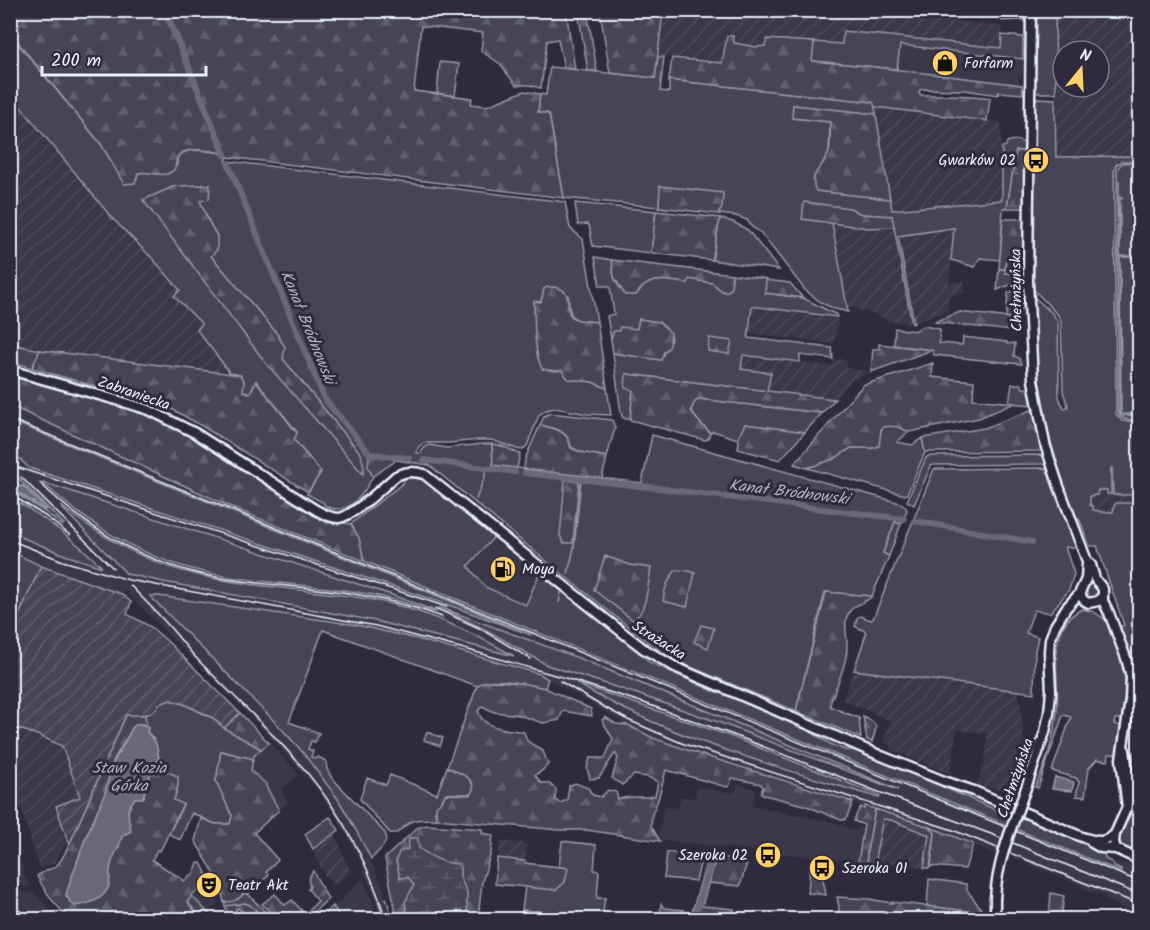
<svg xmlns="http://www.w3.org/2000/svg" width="1150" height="930" font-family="Kalam,sans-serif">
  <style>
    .built { fill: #3b3749 }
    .industrial { fill: url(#industrial-furrows); fill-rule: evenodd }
    .grass { fill: #464455; stroke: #979aa6; stroke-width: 1.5; fill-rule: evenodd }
    .forest { fill: url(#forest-firs); stroke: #979aa6; stroke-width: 1.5 }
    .wetland { fill: url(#wetland-marsh); stroke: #979aa6; stroke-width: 1.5 }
    .garden { fill: url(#garden-furrows); stroke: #979aa6; stroke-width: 1.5 }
    .water { fill: #696978; stroke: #9c9fab; stroke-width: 1.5 }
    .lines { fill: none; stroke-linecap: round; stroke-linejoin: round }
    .stream { stroke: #9c9fab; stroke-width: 1.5 }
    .canal { stroke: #696978; stroke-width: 6 }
    .secondary-casing { stroke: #e8f1f8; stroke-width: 13 }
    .secondary { stroke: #2f2a3d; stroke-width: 8 }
    .rail { stroke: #e8f1f8; stroke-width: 1.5 }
    .secondary-bridge-casing { stroke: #e8f1f8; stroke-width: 13; stroke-linecap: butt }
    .secondary-bridge { stroke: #2f2a3d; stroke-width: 8 }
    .labels { text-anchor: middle; stroke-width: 6; stroke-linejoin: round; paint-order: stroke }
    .poi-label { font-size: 15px; fill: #e8f1f8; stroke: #2f2a3d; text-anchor: start }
    .street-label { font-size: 15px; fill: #e8f1f8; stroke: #2f2a3d }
    .water-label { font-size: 16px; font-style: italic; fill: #afb4be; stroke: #2f2a3d }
  </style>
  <defs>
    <pattern id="industrial-furrows" width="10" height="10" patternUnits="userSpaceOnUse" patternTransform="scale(1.5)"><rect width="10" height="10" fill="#3b3749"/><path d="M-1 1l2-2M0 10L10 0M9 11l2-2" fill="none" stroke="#4e4b5b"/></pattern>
    <pattern id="forest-firs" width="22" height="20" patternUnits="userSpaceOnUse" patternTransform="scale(1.5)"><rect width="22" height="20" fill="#464455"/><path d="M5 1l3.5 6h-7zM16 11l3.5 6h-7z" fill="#615f6e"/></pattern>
    <pattern id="wetland-marsh" width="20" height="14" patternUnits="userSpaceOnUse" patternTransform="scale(1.5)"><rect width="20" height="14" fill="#464455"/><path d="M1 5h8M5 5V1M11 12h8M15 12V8" fill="none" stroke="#615f6e"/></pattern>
    <pattern id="garden-furrows" width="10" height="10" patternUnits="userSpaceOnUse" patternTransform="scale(1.5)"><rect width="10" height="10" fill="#464455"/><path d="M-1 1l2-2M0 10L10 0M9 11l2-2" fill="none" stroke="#615f6e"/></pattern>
  </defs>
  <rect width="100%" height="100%" fill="#2f2a3d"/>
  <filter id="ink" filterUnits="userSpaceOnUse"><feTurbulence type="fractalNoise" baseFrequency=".0167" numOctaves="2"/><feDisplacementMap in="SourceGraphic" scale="12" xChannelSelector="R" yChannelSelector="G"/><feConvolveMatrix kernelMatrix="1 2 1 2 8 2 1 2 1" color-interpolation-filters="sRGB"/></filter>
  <g filter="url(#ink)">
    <path class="built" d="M 863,41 L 1023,59 L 1023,76 L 1019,78 L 1019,85 L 867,66 Z
      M 10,400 L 327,523 L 854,747 L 1080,841 L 1111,864 L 1112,862 L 1126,863 L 1139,867 L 1139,914 L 1106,901 L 1105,896 L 1084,889 L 1078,884 L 1010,856 L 1008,859 L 930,827 L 699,754 L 653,738 L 620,721 L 540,674 L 526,669 L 417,639 L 357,625 L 159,596 L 150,596 L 291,738 L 330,787 L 356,830 L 383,887 L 393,919 L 382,919 L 373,894 L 357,853 L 334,813 L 316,788 L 259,725 L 124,590 L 121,594 L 41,566 L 11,551 Z
      M 493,538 L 539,573 L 526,605 L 485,587 L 468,566 Z
      M 269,743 L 273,745 L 299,775 L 281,789 L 288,802 L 279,810 L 268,789 L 251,771 L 254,756 Z
      M 738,784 L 756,789 L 752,806 L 833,822 L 856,831 L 858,827 L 864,829 L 858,862 L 658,840 L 664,806 L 678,809 L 681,796 L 695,798 L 697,787 L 735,793 Z
      M 11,830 L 24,874 L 30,887 L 11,885 Z
      M 363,878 L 373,903 L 378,919 L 354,919 L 353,918 L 349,919 L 341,919 L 333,906 L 336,905 Z
      M 209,879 L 217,888 L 218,903 L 207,912 L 192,895 Z
      M 10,889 L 34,893 L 58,919 L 11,919 Z"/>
    <path class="industrial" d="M 855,10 L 1002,26 L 1002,48 L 844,31 L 842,44 L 767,39 L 765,46 L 762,47 L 734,43 L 733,40 L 722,63 L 658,56 L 663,12 L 658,11 Z
      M 920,11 L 1002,11 L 1002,21 L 958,16 Z
      M 1055,11 L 1139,11 L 1140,609 L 1097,546 L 1072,451 L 1070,157 L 1056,157 ZM 1063,51 L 1099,51 L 1099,87 L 1063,87 Z
      M 10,95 L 112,218 L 153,259 L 180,290 L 174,296 L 203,324 L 197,330 L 230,373 L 27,348 L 11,344 Z
      M 875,107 L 1001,122 L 1003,200 L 891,210 Z
      M 832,223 L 868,228 L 894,227 L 912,324 L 887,321 L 885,318 L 878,318 L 878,315 L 848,307 Z
      M 955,227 L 949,283 L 964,281 L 965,293 L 948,295 L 948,311 L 936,316 L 935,314 L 928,317 L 927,318 L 914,323 L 898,236 Z
      M 1005,258 L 1024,258 L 1024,274 L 1005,273 Z
      M 752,306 L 837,317 L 838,322 L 834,344 L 749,333 Z
      M 743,355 L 832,366 L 833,359 L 847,360 L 846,368 L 871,372 L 852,380 L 835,399 L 767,391 L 771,373 L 741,369 Z
      M 854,670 L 1019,691 L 1024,741 L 1008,791 L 977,785 L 985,760 L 987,734 L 957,730 L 950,774 L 889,749 L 891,745 L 883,742 L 891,721 L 842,700 Z
      M 11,729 L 27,731 L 62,746 L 80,797 L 56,806 L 68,841 L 54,863 L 40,869 L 14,787 L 11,786 L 11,760 L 16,758 L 11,744 Z
      M 882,819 L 891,820 L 930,835 L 924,868 L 877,863 L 876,853 Z
      M 335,833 L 350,871 L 335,886 L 325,876 L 312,849 Z
      M 502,841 L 527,844 L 525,861 L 498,858 L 499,845 Z"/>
    <path class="grass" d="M 168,10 L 228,157 L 226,161 L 565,202 L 570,228 L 583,239 L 597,322 C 571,319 570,322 568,295 L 544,289 L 541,302 L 534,302 L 536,344 L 538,359 L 580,380 L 592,382 L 607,388 L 611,415 L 587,414 L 555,408 L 546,410 L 539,415 L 527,446 L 522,450 L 517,449 L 492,440 L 480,440 L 448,443 L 424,443 L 419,446 L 416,453 L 421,453 L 424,448 L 429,445 L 447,448 L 482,444 L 492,444 L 493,465 L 642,483 L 652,435 L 900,503 L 905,506 L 907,510 L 901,524 L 895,522 L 883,553 L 889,556 L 872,596 L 825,592 L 796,711 L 686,665 L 668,656 L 648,642 L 567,578 L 429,465 L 369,456 L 370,471 L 373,476 C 364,494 347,519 324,505 L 324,503 L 307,494 L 321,472 L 294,440 L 297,432 L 256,381 L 250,393 L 243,391 L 244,381 L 240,375 L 230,373 L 197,330 L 202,324 L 174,296 L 180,290 L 153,259 L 112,218 L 11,95 L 10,34 L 101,144 L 125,184 L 137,178 L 138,173 L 145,172 L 163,174 L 177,165 C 176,144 208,151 221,153 L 163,11 ZM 209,185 L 199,200 L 210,224 L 217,236 L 211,256 L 275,331 L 283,359 L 361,454 L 144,200 L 175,186 Z
      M 1002,11 L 1008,11 L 1017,15 L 1025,15 L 1025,20 L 1002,21 Z
      M 1035,11 L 1055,11 L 1056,93 L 1038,93 L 1035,91 Z
      M 843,31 L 1001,48 L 1002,35 L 1023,37 L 1023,59 L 900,45 L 897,69 L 811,61 L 814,42 L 842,44 Z
      M 658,57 L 664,57 L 660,91 L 669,92 L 669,80 L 874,102 L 876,114 L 793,105 L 793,118 L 830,122 L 829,153 L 814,177 L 816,191 L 890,199 L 892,210 L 1002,200 L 1002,147 L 1006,146 L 1007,142 C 1013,139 1020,140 1025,144 L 1026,151 L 1016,151 L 1007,208 L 1003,208 L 1000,260 L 980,258 L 975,267 L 951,260 L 954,228 L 898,236 L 914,323 L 912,324 L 892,216 L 861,214 L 850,208 L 803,219 L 832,223 L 848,312 L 835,309 L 822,303 L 805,290 L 761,233 L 752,227 L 747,220 L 736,216 L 718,214 L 722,208 L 660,186 L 659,207 L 564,198 L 549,114 L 538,112 L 540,94 L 546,95 L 550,67 L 655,78 Z
      M 440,62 L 459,64 L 455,96 L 437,93 Z
      M 1037,98 L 1055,99 L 1056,157 L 1139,156 L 1139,162 L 1122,161 L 1116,165 L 1114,171 L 1116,414 L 1122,421 L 1139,422 L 1139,495 L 1113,495 L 1112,468 L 1111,468 L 1111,494 L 1107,494 L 1107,490 L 1098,490 L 1097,495 L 1090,496 L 1090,505 L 1093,506 L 1093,510 L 1100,511 L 1101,512 L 1113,512 L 1114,506 L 1116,503 L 1139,503 L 1140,609 L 1137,610 L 1136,613 L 1139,614 L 1134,651 L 1130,653 L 1120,627 L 1124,625 L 1097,546 L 1090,546 L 1080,521 L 1075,515 C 1069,496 1061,477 1055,458 C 1040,405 1034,351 1033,296 L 1052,313 L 1058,322 L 1059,385 C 1058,396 1059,400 1065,409 L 1068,406 L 1063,392 L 1061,321 L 1058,315 L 1033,289 L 1034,178 C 1038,166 1035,155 1034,143 C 1033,130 1034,116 1034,103 Z
      M 1136,162 L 1139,164 L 1139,180 L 1134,180 L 1139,181 L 1139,256 L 1120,256 L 1120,199 L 1123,198 L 1119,198 L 1119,180 L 1119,198 L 1117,198 L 1118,199 L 1119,227 L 1117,227 L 1117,169 L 1122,163 Z
      M 575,203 L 656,211 L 651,253 L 593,246 L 589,225 L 587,224 L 578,225 Z
      M 720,218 L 733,222 L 748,230 L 779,270 L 712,260 Z
      M 1117,228 L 1119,228 L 1120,416 L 1139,415 L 1139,419 C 1130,420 1121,422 1118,411 Z
      M 595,257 L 612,260 L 614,277 L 620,289 L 639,290 C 654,275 668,281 687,283 L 689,279 L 713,283 L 722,291 L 731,289 L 732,274 L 767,279 L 765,293 L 803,298 L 837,315 L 837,317 L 752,306 L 748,338 L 832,348 L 833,359 L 800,355 L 800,362 L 743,355 L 741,369 L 771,373 L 767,391 L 626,374 L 633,389 L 630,420 L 623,418 L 621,413 L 613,353 L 661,360 L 664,352 L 670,345 L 671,333 L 639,319 L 637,329 L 614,332 L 611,339 L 607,316 L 614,314 L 610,287 L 609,286 L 600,286 Z
      M 1120,257 L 1139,257 L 1139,270 L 1130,271 L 1139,271 L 1139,414 L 1121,414 Z
      M 999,269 L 1005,269 L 1005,273 L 1011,273 L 1015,283 L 997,290 Z
      M 1017,290 C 1026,297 1022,310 1017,319 L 1006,318 L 1008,293 Z
      M 924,326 L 940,329 L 939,343 L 962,345 L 963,337 L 1007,342 L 1007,344 L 1015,343 L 1014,356 L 1019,358 L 1022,364 L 934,355 L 932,350 L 894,345 L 895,328 L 914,331 Z
      M 11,344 L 40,350 L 32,368 L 11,361 Z
      M 1012,384 L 1021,384 L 1023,388 L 1030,389 L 1034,405 L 1009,403 Z
      M 699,399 L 822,413 L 805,432 L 745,424 L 738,439 L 713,431 L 710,433 C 702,423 695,421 691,409 L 694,403 Z
      M 550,413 L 612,420 L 615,428 L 607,457 L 580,452 L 571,447 C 568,430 555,429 540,425 L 544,416 Z
      M 11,421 L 474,611 L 531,635 L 449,605 L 29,468 L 11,450 Z
      M 891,425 L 899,427 L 909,432 L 897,442 L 912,445 L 922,438 L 925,452 L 907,494 L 905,495 L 807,468 L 851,448 L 873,448 L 878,446 L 881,430 L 883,427 Z
      M 1044,455 L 1046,464 L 933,465 L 931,466 L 914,505 L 907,501 L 926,458 L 928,456 Z
      M 1046,468 L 1079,549 L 1065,547 L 1074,574 L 1069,590 L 1050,613 L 1034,610 L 1026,633 L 1038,637 L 1035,650 L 1034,693 L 854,670 L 866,634 L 865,631 L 855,626 L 857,618 L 860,616 L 871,620 L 873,619 L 934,469 Z
      M 11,471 L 64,524 L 62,525 L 45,512 L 11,490 ZM 23,486 L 46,509 L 11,488 Z
      M 405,478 L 413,478 L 421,479 L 474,519 C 480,526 489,530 493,538 L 468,566 L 485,587 L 526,605 L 540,572 L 634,646 L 649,662 L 713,691 L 728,695 L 805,728 L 832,745 L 845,750 L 858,750 L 1005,814 L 1017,815 L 1104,852 L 1105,859 L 1112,862 L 1115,867 L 1121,870 L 1121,872 L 364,561 L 359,539 L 351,524 L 403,483 Z
      M 42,482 L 389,594 L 438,612 C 426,611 409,603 395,600 C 380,596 365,593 350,591 C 305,584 258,583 213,574 C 147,561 91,528 42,482 Z
      M 11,498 C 44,517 75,540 102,567 L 65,555 L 11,533 Z
      M 61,506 C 101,537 145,563 194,574 C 258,590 325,588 388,603 C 434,614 474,633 514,656 L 375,621 L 164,582 L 127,574 L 61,507 Z
      M 11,551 L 41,566 L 18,617 L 11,639 Z
      M1084 592a8 8 0 1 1 16 0a8 8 0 1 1-16 0Z
      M 150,596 L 159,596 L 357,625 L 417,639 L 540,674 L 548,679 L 545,688 C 526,685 494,674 477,686 L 323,630 L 289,722 L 319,733 L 315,742 L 311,741 L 308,749 L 313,751 L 311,757 L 316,759 L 318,757 L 326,761 L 327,769 L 332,778 L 385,833 C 389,845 378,851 371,859 L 356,830 L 338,799 L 300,749 L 279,726 Z
      M 439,607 L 581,659 L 897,789 L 897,790 L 718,722 L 634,693 L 547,665 L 490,632 Z
      M 1082,609 L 1094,612 L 1107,621 L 1121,654 L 1125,677 L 1125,692 L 1122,719 L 1115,719 L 1114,724 L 1121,726 L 1117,754 L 1109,754 L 1108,761 L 1097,759 L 1089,768 L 1085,797 L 1076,796 L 1079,782 L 1076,778 L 1052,771 L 1071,717 L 1063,715 L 1038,788 L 1035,787 C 1047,763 1054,738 1057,711 C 1061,678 1043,628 1082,609 Z
      M 1139,658 L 1139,690 L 1137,690 L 1136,674 L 1132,659 Z
      M 576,683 L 730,736 L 880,796 L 879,798 C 775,766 670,739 576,683 Z
      M 170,700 L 184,704 L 213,718 L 224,728 L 261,749 L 254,756 L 253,759 L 221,751 L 216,781 L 232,816 L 230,824 L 215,824 L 192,813 L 180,840 L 169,834 L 183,805 L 174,800 L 178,785 L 161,770 C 162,761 162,768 159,760 C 155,746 159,743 147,732 L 148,728 L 146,725 L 145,714 L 153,712 L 159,704 Z
      M 427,732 L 443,738 L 440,746 L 424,740 Z
      M 1132,752 L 1137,752 L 1139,766 L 1139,798 L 1137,795 L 1134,765 L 1135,764 Z
      M 447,767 L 468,777 L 474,787 L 471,794 L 446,794 L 435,811 L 436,819 C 414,819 413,818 397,833 L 390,833 L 360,799 L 367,778 L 386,785 L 390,775 L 437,794 Z
      M 875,809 L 930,827 L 935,833 L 930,868 L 924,868 L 929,835 L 891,820 L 883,819 L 876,853 L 877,863 L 867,862 L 867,851 Z
      M 1133,811 L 1139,813 L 1139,849 C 1129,854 1125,848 1117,844 L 1116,839 L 1128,812 Z
      M 330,817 L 339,830 L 313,849 L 305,834 Z
      M 562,841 L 596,845 L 594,870 L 599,871 L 597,898 L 605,898 L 602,919 L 563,919 L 563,914 L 522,910 L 525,887 L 556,890 L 567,868 L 559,867 Z
      M 667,852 L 702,856 L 696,881 L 664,878 Z
      M 708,856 L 716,857 L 702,906 L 734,909 L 732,917 L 701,913 L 698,919 L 690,919 Z
      M 929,879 L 966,884 L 967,890 L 984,913 L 927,906 Z
      M 245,893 L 248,894 L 271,918 L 269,919 L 266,919 L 248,904 L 225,906 L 224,902 L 226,902 Z
      M 191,895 L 210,915 L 208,919 L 201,919 L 189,904 L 188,901 Z
      M 661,904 L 664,908 L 684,910 L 684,912 L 687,912 L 685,919 L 660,919 Z"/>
    <path class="forest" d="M 658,10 L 663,11 L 655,78 L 610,73 L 600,11 Z
      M 10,11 L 163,11 L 222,153 C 211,151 189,146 179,155 C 173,161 180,170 167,174 C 158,176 148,171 138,173 L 135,183 L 124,184 L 101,144 L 11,34 Z
      M 168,11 L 566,11 L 575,69 L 564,68 L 558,39 L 547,41 L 541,88 L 529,85 L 516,85 L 499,63 L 481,51 L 483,33 L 421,26 L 414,91 L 472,98 L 471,104 L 487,106 L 524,91 L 540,94 L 538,112 L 549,114 L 564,198 L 228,157 Z
      M 578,11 L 587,11 L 597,71 L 588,71 Z
      M 727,36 L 733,36 L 734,43 L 757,47 L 765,46 L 767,39 L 814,42 L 812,61 L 867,66 L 1022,85 L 1023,94 L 999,92 L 998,95 L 965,90 L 922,89 L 919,91 L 920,95 C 943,95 967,94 990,98 L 987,121 L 875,107 L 873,102 L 669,80 L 672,58 L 722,63 Z
      M 793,105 L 876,114 L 890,199 L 816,191 C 807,172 825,167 829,152 C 831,143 830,131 830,122 L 792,118 Z
      M 1016,151 L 1026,151 L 1025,208 L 1007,208 Z
      M 210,185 L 209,199 L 200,201 L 210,224 L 217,236 L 217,250 L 211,256 L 275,331 L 285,347 L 283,359 L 361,454 L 364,467 L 363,474 L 265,362 L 143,200 L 175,186 Z
      M 660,186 L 723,193 L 722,208 L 718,214 L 659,207 Z
      M 804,202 L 850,208 L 861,214 L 892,216 L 894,227 L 868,228 L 802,219 Z
      M 656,211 L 720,218 L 712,260 L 651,253 Z
      M 1003,219 L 1025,219 L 1024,258 L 1006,258 L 1005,269 L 999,269 Z
      M 612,260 L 732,274 L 731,289 L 726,292 L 722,291 L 712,283 L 689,279 L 688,283 C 666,281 650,274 636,295 L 625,295 L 614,277 Z
      M 766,280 L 790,283 L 803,298 L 765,293 Z
      M 547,287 C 580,286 561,310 573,318 C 579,322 590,321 597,322 L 607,388 L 592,382 L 568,379 L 562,370 L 556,371 L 542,369 C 533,348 535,324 534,301 L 541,302 L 544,289 Z
      M 960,312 L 1017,319 L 1020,332 L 934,322 Z
      M 639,319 L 659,322 L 671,333 L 670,346 L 664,352 L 661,360 L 613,353 L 611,339 L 614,331 L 619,331 L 620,327 L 637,329 Z
      M 709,338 L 732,341 L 729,354 L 708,351 Z
      M 879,344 L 932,350 L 871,372 L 873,349 L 879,349 Z
      M 40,350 L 240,375 L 244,381 L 243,391 L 250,393 L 256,381 L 297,433 L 294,440 L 321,472 L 308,492 L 202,426 L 170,408 L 32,368 Z
      M 933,363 L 932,377 L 974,381 L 973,399 L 1015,403 L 979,418 L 909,432 C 900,427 894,425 883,427 L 881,430 L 879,446 L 873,448 L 851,448 L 834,459 L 807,468 L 794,464 L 863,385 Z
      M 626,374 L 835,399 L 822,413 L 699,399 L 694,403 L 691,410 C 695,421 702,423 710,433 L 708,439 L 705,440 L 630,420 L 633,390 L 625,388 Z
      M 11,376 L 101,400 L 146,414 L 180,430 L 327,523 L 346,523 L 351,524 L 359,538 L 364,561 L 231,507 L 11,406 Z
      M 1034,409 L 1043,451 L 925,452 L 922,438 L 985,428 Z
      M 745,424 L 805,432 L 780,460 L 738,449 L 739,441 L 738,439 Z
      M 540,425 C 555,429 568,430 571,448 L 580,452 L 607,457 L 602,478 L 524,469 L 525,459 Z
      M 492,444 L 502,446 L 520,454 L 517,468 L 493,465 Z
      M 369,456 L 394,459 L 394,462 L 373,476 L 368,467 Z
      M 565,480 L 579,482 L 573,543 L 564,543 L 560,536 Z
      M 895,522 L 901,524 L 889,556 L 883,553 Z
      M 605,556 L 630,565 L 651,568 C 648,582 647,613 633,620 L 594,590 Z
      M 676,570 L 689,571 L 695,573 L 687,607 L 663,601 C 664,589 668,579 676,570 Z
      M 826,592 L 872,596 C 866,603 854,604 849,612 C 843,622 847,634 847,645 C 848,662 836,686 830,704 L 831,707 L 859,718 L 861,738 L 796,711 Z
      M 701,625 L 714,628 L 708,648 L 694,642 Z
      M 494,681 L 521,683 L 545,688 L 591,709 L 592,716 L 563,711 L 559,720 L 543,723 L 519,715 L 494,712 L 482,706 L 478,711 C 482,729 508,729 524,732 L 527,741 L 543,751 L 548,764 L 543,770 L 535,775 L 541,783 L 548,783 L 556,789 L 555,800 L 560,803 L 567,800 L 569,786 L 575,783 L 588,788 L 593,795 L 601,797 L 608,790 L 616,792 L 618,799 C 630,796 643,798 655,796 L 658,782 L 648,777 L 634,775 L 622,785 L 612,778 L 618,758 L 615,753 L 599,778 L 590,779 L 587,768 L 590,758 L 605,758 L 613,739 L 602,720 L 605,717 L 616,724 L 628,725 L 653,738 L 699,754 L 853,802 L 847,817 L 844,820 L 841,820 L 804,805 L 764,795 L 761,793 L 763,787 L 761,784 L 732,778 L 729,786 L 727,787 L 666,770 L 658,800 L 652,814 L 651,826 L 660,841 L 586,830 L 560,830 L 436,819 L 436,806 L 443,800 L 445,794 L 470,795 C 482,780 458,772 447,767 L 477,686 L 483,682 Z
      M 240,713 L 269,743 L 261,749 L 224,728 Z
      M 145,714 L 146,725 L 141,724 L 133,727 L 114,759 L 105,793 L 84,842 L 66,896 L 71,900 L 109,873 L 114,853 L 119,847 L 119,842 L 123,834 L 127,832 L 130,826 C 125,816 128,807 135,798 L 144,797 L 145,787 L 148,781 L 150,771 L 159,758 L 162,765 L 162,770 L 178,776 L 178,785 L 174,800 L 183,804 L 160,851 L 157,850 L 152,860 L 185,881 L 190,875 L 193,875 L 198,863 L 201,863 L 209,879 L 192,895 L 188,901 L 189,904 L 201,919 L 71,919 C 57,908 45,892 37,876 C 43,871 50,870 56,866 C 62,861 66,851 70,843 L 126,715 Z
      M 863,717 C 880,724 877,726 872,742 L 867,740 Z
      M 221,751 L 253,759 L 251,771 L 266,784 L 266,786 L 279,810 L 254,833 L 278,860 L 266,872 L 269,875 L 248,894 L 243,894 C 238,901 232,902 224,902 L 218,879 L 195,841 L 201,818 L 215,824 L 230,824 L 232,816 L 216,781 Z
      M 865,806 L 875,809 L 867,851 L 867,862 L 858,862 L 864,825 L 854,821 L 858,811 L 861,807 L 864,809 Z
      M 427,825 L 482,829 L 482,833 L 493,835 L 491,852 L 482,882 L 478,919 L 398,919 C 394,905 392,893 389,879 C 388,872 386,866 385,858 L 417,828 Z
      M 930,827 L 973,844 L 965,869 L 931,866 L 935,833 Z
      M 716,857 L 743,860 L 747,863 L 740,886 L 709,883 Z
      M 497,858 L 525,861 L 525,863 L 568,868 L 565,882 L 556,890 L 495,884 Z
      M 810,867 L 821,868 L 826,895 L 808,893 Z
      M 313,871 L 328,899 L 306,919 L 277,919 L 262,904 L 275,894 L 285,905 L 292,900 L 305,914 L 318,901 L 308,889 L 310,887 C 307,879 308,878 313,871 Z
      M 1051,893 L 1064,896 L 1061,919 L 1049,918 Z
      M 837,897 L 869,899 L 892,903 L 892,902 L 984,913 L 984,919 L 841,919 L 842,916 L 838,916 L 839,907 Z
      M 245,903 L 250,905 L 256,910 L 249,918 L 238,908 L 229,917 L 225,906 Z
      M 333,906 L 341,919 L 319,919 Z
      M 522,910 L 564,914 L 563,919 L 540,920 L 521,917 Z"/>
    <path class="wetland" d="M 409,838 L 418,838 L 419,848 C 431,857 444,864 460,864 L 460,877 L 467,893 L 467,919 L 448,919 L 446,915 L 433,916 L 433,919 L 408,919 L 405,902 L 414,885 L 408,877 L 400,878 L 396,861 L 399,852 L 408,849 Z"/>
    <path class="garden" d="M 41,566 L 121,594 L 131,602 L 127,614 L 151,627 L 166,640 L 240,713 L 224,728 L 213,718 L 184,704 L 170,700 L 159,704 C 154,717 138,715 126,715 L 70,843 L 68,841 L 56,806 L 80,797 L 62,746 L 40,736 L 11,726 L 11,639 L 18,617 Z"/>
    <path class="water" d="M 23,486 L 46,509 L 45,510 L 11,488 Z
      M 141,724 L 148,727 L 147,732 L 156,743 L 159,758 C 150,771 146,783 143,798 L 135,798 C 124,811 129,817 131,831 L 123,835 C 121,839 120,844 118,848 C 114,855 111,862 110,870 C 109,873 110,876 110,879 C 109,898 91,904 75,906 L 70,902 L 66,894 L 84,842 L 105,793 L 111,767 L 133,727 L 136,725 Z
      M 1055,777 L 1074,782 L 1072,791 L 1052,789 Z"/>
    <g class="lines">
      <path class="stream" d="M 476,499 L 485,476 L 485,468
        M 568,573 L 574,548 L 581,479
        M 559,602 L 561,593
        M 386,898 L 393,920
        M 378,901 L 384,920"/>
      <path class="canal" d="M 165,10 L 225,155
        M 228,163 L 324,398 L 370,454 L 409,458
        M 424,460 L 515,472
        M 525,473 L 667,489
        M 671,490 L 904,519
        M 915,521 L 1032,542
        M 694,920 L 712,857"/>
      <defs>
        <path id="secondary" d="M 1031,10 L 1028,282 L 1033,380 L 1045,444 L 1058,484 L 1087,561 L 1091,565 L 1095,579 L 1103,589 L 1103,601 L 1109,613 L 1126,658 L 1131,677 L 1130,700 L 1121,759 L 1127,807 L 1115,834 L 1114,842 L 1116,849
          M 10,370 L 120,401 L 149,410 L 195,433 L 316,510 C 323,514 331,518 339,518 C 354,516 384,486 396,476 C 407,471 413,471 424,474 L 627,636 L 644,649 L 675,667 L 879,755 L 944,781 L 974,791 L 1082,837 C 1097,841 1102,845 1115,834
          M 1081,590 C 1080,596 1083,601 1089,603 L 1098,601 L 1103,595
          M 1125,750 L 1132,798 L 1137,807
          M 1026,788 L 1045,732 L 1049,713 L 1051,691 L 1049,652 L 1050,639 L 1055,626 L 1066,608 L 1079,594 L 1086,579 L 1087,564
          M 1092,843 L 1101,848 L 1116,849 L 1140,860
          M 995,920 L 995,899"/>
      </defs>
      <use href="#secondary" class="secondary-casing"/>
      <use href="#secondary" class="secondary"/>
      <path class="rail" d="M 10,419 L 1140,882
        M 10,465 L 447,607
        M 21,477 L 113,568
        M 40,483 C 84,526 137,558 196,573 C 239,583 283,585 327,590 C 366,595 405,603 442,617
        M 10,494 L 45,516 L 70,535
        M 10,540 L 63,561 L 129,580 L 376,626 L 472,651 L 565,678 L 644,703 L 739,737 L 876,791 L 991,834 L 1140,895
        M 130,585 C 142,598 156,611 168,625 C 179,637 189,651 201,663 C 237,700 276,735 309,775 C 344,818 370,867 386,920
        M 435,608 L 479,628 L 531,659
        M 560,681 L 593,701 L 628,720 L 684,744 L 950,829 L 1140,905
        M 10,904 L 33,920"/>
      <defs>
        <path id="secondary-bridge" d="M 995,899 C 997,860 1013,824 1026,788"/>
      </defs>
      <use href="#secondary-bridge" class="secondary-bridge-casing"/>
      <use href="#secondary-bridge" class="secondary-bridge"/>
    </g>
  </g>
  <defs>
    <symbol id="shop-disc" viewBox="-11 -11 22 22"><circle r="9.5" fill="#ffd166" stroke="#2f2a3d"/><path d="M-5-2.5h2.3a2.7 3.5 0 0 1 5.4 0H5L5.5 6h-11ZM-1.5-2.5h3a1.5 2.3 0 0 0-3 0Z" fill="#111"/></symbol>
    <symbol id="bus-disc" viewBox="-11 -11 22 22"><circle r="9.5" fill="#ffd166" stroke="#2f2a3d"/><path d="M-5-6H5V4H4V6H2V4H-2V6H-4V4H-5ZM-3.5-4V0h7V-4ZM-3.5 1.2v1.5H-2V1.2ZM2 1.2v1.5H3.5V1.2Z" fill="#111"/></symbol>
    <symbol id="fuel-disc" viewBox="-11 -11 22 22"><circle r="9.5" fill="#ffd166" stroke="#2f2a3d"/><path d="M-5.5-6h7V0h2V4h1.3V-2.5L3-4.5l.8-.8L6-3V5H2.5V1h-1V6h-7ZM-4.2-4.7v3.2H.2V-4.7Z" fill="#111"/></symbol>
    <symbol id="theatre-disc" viewBox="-11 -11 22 22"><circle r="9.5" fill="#ffd166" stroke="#2f2a3d"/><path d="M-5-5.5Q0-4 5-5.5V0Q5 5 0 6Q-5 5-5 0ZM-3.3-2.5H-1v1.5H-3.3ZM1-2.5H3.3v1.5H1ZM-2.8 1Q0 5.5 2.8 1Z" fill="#111"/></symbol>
  </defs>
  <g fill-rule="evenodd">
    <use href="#shop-disc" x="930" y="48" width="30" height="30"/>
    <use href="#bus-disc" x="1021" y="145" width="30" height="30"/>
    <use href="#fuel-disc" x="488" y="554" width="30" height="30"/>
    <use href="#bus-disc" x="753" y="840" width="30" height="30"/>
    <use href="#bus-disc" x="807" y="853" width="30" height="30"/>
    <use href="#theatre-disc" x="194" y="870" width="30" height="30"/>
  </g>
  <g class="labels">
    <g class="poi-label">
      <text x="964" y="68">Forfarm</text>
      <text x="1016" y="165" text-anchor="end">Gwarków 02</text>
      <text x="522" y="574">Moya</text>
      <text x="748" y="860" text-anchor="end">Szeroka 02</text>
      <text x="842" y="873">Szeroka 01</text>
      <text x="228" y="890">Teatr Akt</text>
    </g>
    <g class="street-label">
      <text transform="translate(1016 290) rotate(-91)" y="5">Chełmżyńska</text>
      <text transform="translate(134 393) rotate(19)" y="5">Zabraniecka</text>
      <text transform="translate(659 640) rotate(32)" y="5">Strażacka</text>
      <text transform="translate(1015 778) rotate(-71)" y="5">Chełmżyńska</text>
    </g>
    <g class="water-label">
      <text transform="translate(309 327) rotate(68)" y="6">Kanał Bródnowski</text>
      <text transform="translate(789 491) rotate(7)" y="6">Kanał Bródnowski</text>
      <text x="129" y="773">Staw Kozia<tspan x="129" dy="18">Górka</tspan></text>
    </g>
  </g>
  <rect width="1150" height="930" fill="none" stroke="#2f2a3d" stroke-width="36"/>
  <rect x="18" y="18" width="1114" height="894" fill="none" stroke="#e8f1f8" stroke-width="2" filter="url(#ink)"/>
  <g transform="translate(1081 69) rotate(18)"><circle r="28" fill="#2f2a3d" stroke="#797a88" stroke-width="1.5"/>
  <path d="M0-4.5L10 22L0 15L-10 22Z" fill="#ffd166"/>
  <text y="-9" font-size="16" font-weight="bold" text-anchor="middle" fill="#e8f1f8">N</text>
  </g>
  <path d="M42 66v9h164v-9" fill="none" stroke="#e8f1f8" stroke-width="3"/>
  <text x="51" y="66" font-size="18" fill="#e8f1f8" stroke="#2f2a3d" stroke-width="4.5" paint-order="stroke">200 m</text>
</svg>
